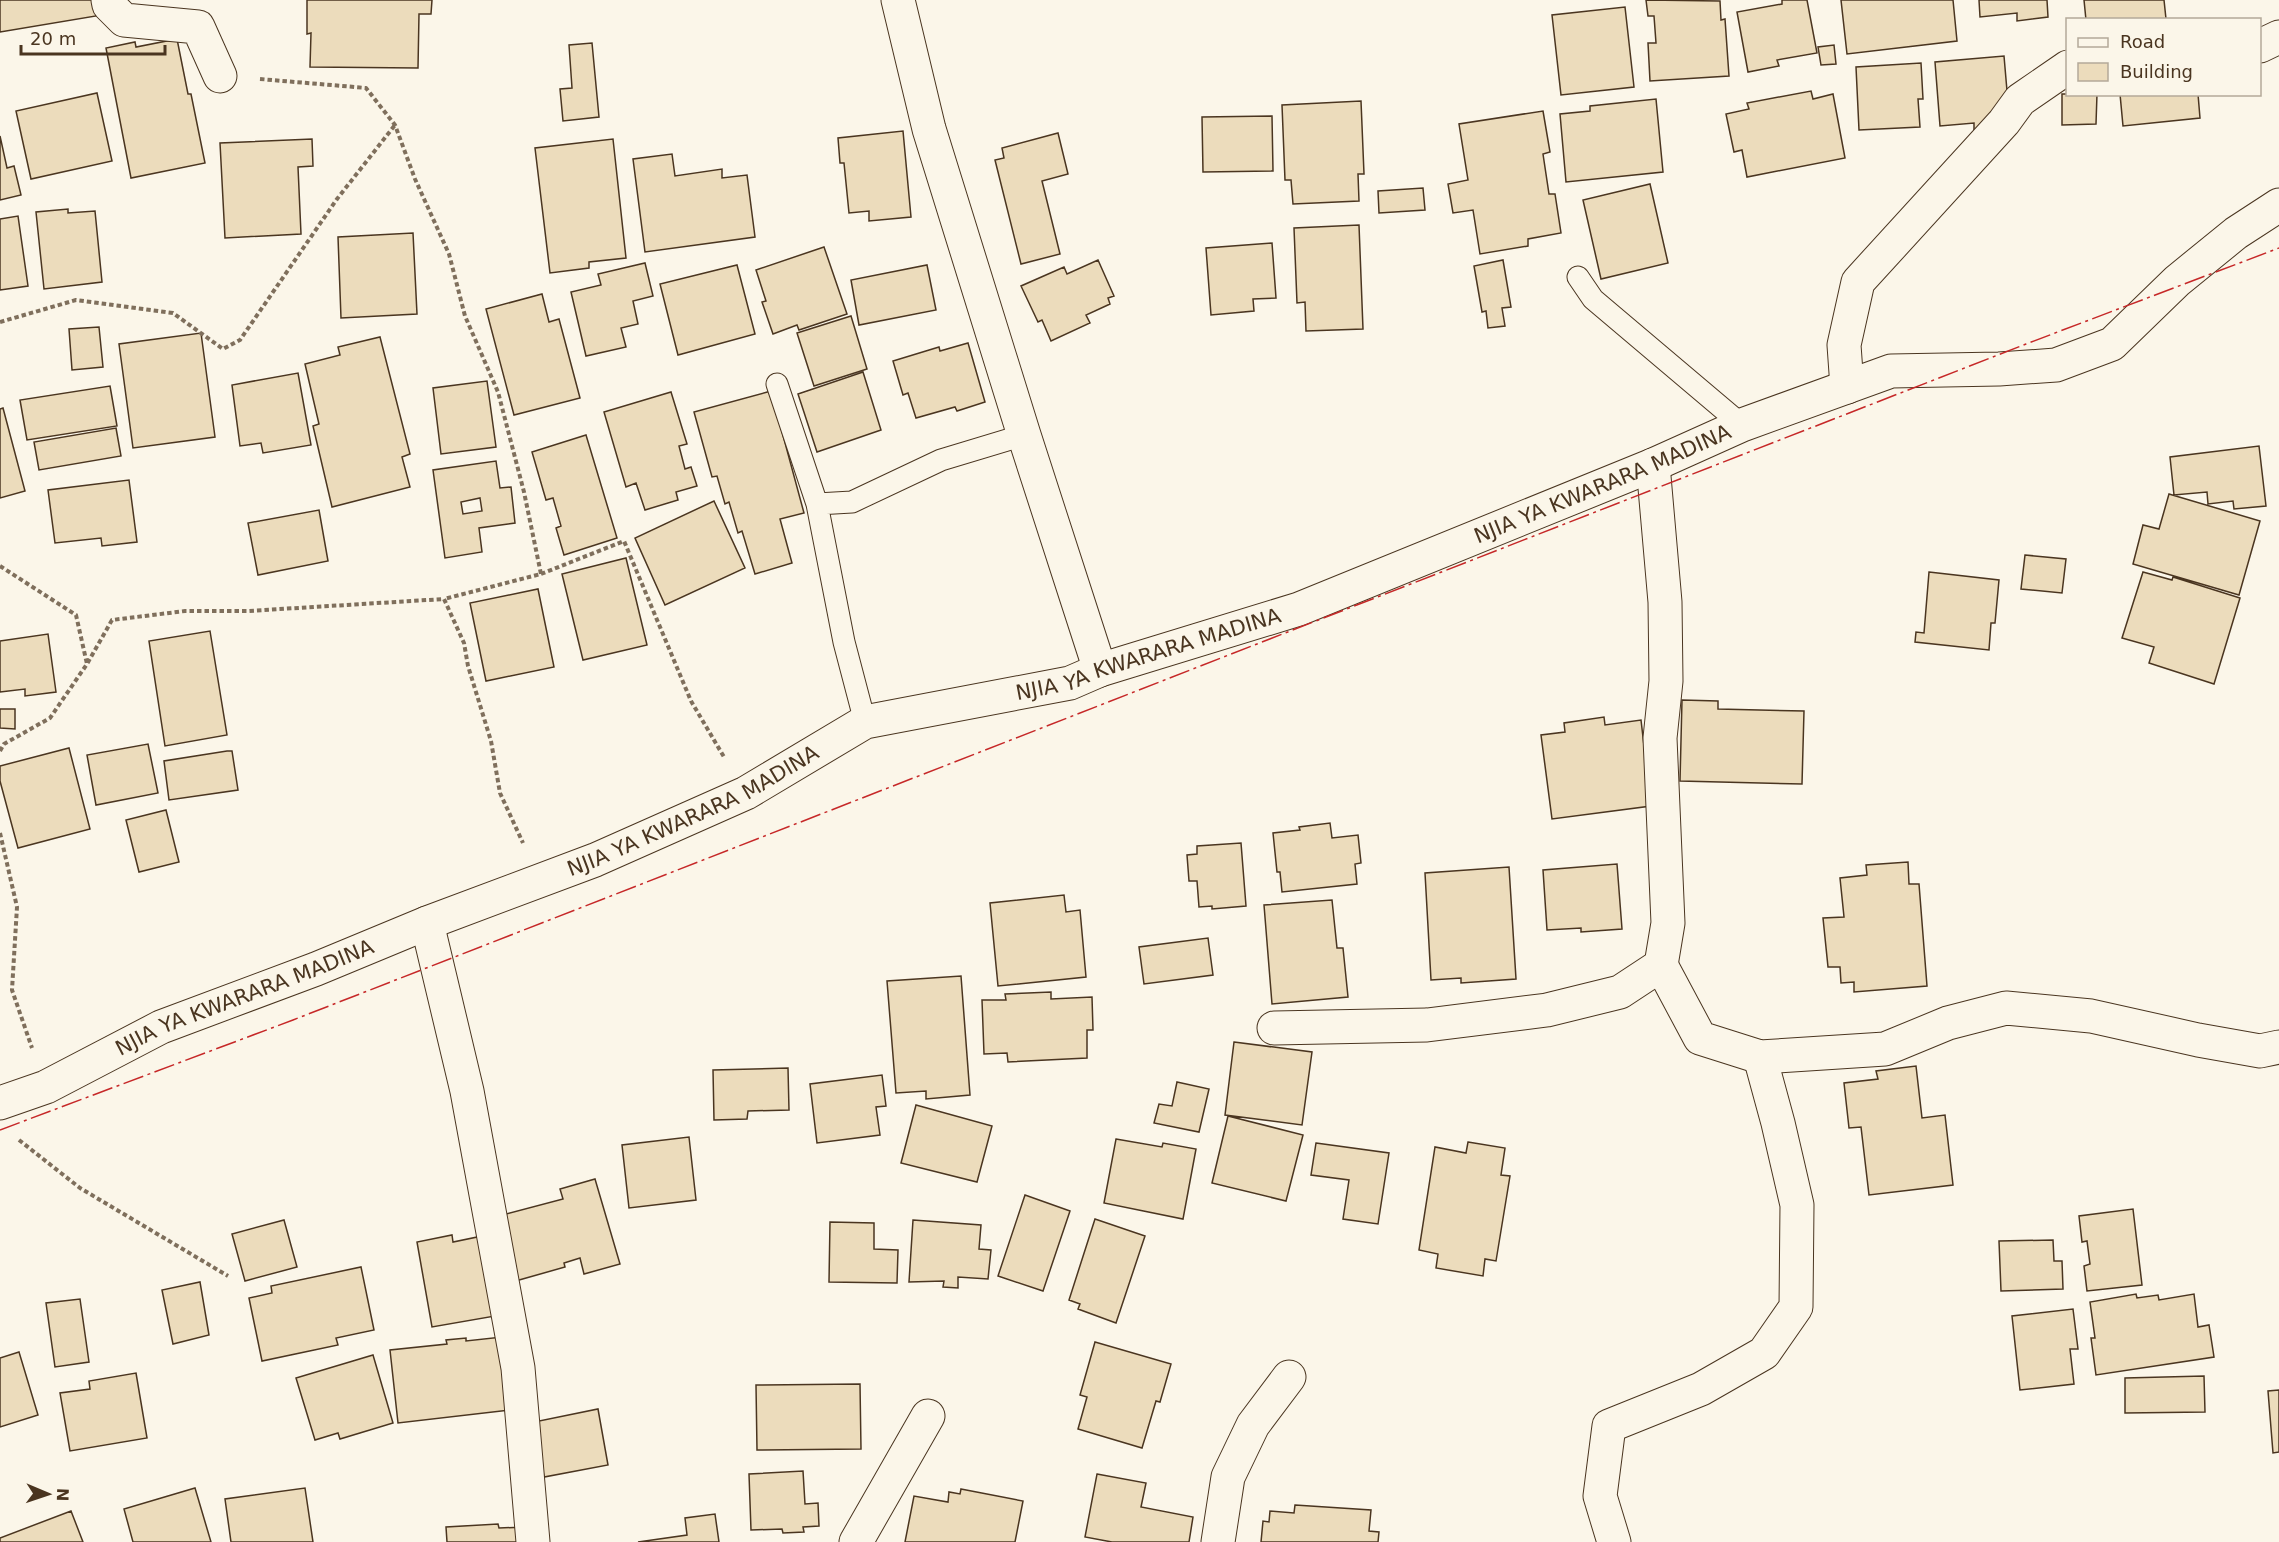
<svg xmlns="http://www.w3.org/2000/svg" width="2279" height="1542" font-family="'DejaVu Sans',sans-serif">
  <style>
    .building { fill: #ecdcbc; stroke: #4a3520; stroke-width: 1.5; fill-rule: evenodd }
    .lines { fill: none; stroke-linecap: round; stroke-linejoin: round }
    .service-casing { stroke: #4a3520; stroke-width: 23 }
    .minor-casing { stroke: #4a3520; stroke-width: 35 }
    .path { stroke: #7f6f5c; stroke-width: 4; stroke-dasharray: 4.5 3; stroke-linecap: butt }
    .service { stroke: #fbf6e9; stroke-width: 21 }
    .minor { stroke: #fbf6e9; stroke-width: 33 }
    .power { stroke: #c62828; stroke-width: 1.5; stroke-dasharray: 21 4.5 3 4.5; stroke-linecap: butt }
    .labels { text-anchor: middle; stroke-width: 4.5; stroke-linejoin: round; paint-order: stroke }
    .street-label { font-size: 21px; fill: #4a3520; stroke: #fbf6e9 }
  </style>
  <rect width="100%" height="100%" fill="#fbf6e9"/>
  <path class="building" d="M 0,0 L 93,0 L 96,16 L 0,32 Z
    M 307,0 L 432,0 L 431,14 L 419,14 L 418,68 L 310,67 L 311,33 L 307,34 Z
    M 1646,0 L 1720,1 L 1721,20 L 1725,19 L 1729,76 L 1650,81 L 1648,43 L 1656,43 L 1654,16 L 1648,16 Z
    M 1782,0 L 1807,0 L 1817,53 L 1777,60 L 1779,66 L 1748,72 L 1737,12 L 1782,4 Z
    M 1841,0 L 1953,0 L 1957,41 L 1847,54 Z
    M 1979,0 L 2047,0 L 2048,17 L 2017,21 L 2017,13 L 1980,17 Z
    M 2084,0 L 2164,0 L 2166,19 L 2086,20 Z
    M 1625,7 L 1634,87 L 1561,95 L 1552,15 Z
    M 177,39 L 188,94 L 191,94 L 205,163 L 131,178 L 106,48 L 135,42 L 136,47 Z
    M 592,43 L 599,117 L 563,121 L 560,89 L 572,88 L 569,45 Z
    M 1834,45 L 1836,64 L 1821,65 L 1818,47 Z
    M 2004,56 L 2009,114 L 1974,133 L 1974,123 L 1940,126 L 1935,62 Z
    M 1921,63 L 1923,99 L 1918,99 L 1920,127 L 1859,130 L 1856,67 Z
    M 1811,91 L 1813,99 L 1833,94 L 1845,158 L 1747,177 L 1742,150 L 1734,152 L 1726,114 L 1749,109 L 1747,103 Z
    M 97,93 L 112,161 L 31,179 L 16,111 Z
    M 2062,94 L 2097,94 L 2096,124 L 2062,125 Z
    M 2120,94 L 2198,94 L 2200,118 L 2123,126 Z
    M 1656,99 L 1663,172 L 1566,182 L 1560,114 L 1590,111 L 1590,106 Z
    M 1361,101 L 1364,174 L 1358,174 L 1359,201 L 1293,204 L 1291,180 L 1285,180 L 1282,105 Z
    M 1543,111 L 1550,152 L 1543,154 L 1549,194 L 1555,194 L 1561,233 L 1528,239 L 1528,246 L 1480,254 L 1473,210 L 1453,213 L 1448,184 L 1468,180 L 1459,124 Z
    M 1272,116 L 1273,171 L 1203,172 L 1202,117 Z
    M 903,131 L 911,217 L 869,221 L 869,211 L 849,213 L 844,163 L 840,163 L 838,138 Z
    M 1058,133 L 1068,174 L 1042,181 L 1060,254 L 1021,264 L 995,160 L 1004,158 L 1002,148 Z
    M 0,136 L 7,168 L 14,166 L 21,195 L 0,200 Z
    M 312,139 L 313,166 L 298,167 L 301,234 L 225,238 L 220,143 Z
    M 613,139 L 626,258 L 589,262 L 589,268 L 550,273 L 535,148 Z
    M 672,154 L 675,176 L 722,169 L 722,178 L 747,175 L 755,237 L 645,252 L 633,159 Z
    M 1650,184 L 1668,263 L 1601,279 L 1583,200 Z
    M 1423,188 L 1425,210 L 1379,213 L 1378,191 Z
    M 68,209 L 68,213 L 95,211 L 102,282 L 44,289 L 36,212 Z
    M 18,216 L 28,286 L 0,290 L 0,219 Z
    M 1359,225 L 1363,329 L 1306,331 L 1305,302 L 1297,303 L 1294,228 Z
    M 413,233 L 417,314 L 341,318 L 338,237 Z
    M 1272,243 L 1276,298 L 1253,299 L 1254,311 L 1211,315 L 1206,248 Z
    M 824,247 L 847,314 L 799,330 L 797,325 L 773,334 L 762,302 L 766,301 L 756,270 Z
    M 1098,260 L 1114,296 L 1108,298 L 1110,304 L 1086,315 L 1090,323 L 1051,341 L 1042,320 L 1038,322 L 1021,286 L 1064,267 L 1067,274 Z
    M 1503,260 L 1511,307 L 1502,308 L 1505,326 L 1488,328 L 1486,311 L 1482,312 L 1474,266 Z
    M 645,263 L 653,296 L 633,301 L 638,324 L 621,328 L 626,347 L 586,356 L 571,292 L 601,285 L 598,274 Z
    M 737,265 L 755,334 L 678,355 L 660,284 Z
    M 927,265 L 936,310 L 859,325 L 851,280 Z
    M 542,294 L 549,322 L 559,319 L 580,398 L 514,415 L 486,309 Z
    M 851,316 L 867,369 L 814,386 L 797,333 Z
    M 99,327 L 103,367 L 72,370 L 69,329 Z
    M 201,333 L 215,437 L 133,448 L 119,344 Z
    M 380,337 L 410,454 L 402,457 L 410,487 L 332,507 L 313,426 L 319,424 L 305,364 L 340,355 L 338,347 Z
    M 968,343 L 985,402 L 957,411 L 955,407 L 916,418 L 908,393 L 903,395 L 893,361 L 939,347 L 940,351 Z
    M 863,372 L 881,430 L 817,452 L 798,394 Z
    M 298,373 L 311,445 L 263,453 L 261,443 L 240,446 L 232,385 Z
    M 487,381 L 496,447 L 441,454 L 433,388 Z
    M 110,386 L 117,426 L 27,440 L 20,400 Z
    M 771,391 L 804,513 L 780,519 L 792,563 L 755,574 L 742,531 L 738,533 L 729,502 L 725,504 L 717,476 L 712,477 L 694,412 Z
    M 671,392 L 687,444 L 679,446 L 685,469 L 691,467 L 697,486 L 676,492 L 678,500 L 645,510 L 636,483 L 626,487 L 604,412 Z
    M 3,408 L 25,491 L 0,498 L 0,409 Z
    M 116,428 L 121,456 L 39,470 L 34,442 Z
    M 586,435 L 617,538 L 564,555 L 556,528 L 561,526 L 553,498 L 546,500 L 532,452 Z
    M 2259,446 L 2266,506 L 2234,509 L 2233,501 L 2208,504 L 2207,492 L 2174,495 L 2170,457 Z
    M 496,461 L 500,488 L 511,487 L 515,523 L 479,528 L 482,552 L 445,558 L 433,470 ZM 480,498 L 482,511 L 463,514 L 461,502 Z
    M 129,480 L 137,542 L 102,546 L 101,538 L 55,543 L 48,490 Z
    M 2169,494 L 2260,521 L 2239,595 L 2133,564 L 2143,525 L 2159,529 Z
    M 714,501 L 745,568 L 665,605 L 635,538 Z
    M 319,510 L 328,561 L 258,575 L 248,523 Z
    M 2025,555 L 2066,559 L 2062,593 L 2021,589 Z
    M 626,558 L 647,645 L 583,660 L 562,574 Z
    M 1929,572 L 1999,580 L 1995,623 L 1991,623 L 1989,650 L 1915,642 L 1916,632 L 1924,633 Z
    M 2143,572 L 2172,580 L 2173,577 L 2240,598 L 2214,684 L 2149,663 L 2154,647 L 2122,638 Z
    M 538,589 L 554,667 L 486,681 L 470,603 Z
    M 210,631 L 227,735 L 165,746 L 149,641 Z
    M 48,634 L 56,692 L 25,696 L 25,689 L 0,692 L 0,641 Z
    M 1682,700 L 1718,701 L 1718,709 L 1804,711 L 1802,784 L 1680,781 Z
    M 0,709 L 15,709 L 15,729 L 0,728 Z
    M 1604,717 L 1605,725 L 1641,720 L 1651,806 L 1552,819 L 1541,735 L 1565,732 L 1564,723 Z
    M 148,744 L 158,793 L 96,805 L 87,755 Z
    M 69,748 L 90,829 L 18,848 L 0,781 L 0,766 Z
    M 227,751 L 232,751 L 238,790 L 169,800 L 164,761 Z
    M 166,810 L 179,862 L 139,872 L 126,820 Z
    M 1330,823 L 1332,838 L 1358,835 L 1361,863 L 1355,864 L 1357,884 L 1282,892 L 1280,872 L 1277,872 L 1273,833 L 1300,830 L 1299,827 Z
    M 1241,843 L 1246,906 L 1212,909 L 1212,906 L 1199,907 L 1197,881 L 1189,881 L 1187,855 L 1197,854 L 1197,846 Z
    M 1908,862 L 1909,884 L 1919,884 L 1927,986 L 1854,992 L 1854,982 L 1841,983 L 1840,967 L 1828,967 L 1823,918 L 1844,917 L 1840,878 L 1867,875 L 1866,865 Z
    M 1617,864 L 1622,929 L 1581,932 L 1581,928 L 1547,930 L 1543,870 Z
    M 1509,867 L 1516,979 L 1461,983 L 1461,978 L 1431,980 L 1425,873 Z
    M 1064,895 L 1066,912 L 1080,910 L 1086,977 L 998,986 L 990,903 Z
    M 1332,900 L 1337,948 L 1343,948 L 1348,997 L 1272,1004 L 1264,905 Z
    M 1208,938 L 1213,975 L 1144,984 L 1139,947 Z
    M 961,976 L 970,1095 L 926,1099 L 926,1091 L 896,1093 L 887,981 Z
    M 1051,992 L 1051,999 L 1092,997 L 1093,1030 L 1087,1030 L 1087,1058 L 1008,1062 L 1007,1053 L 984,1054 L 982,1000 L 1006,1000 L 1005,994 Z
    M 1234,1042 L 1312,1052 L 1302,1125 L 1225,1115 Z
    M 1916,1066 L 1922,1118 L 1945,1115 L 1953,1185 L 1869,1195 L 1861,1127 L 1849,1128 L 1844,1083 L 1878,1079 L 1876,1071 Z
    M 788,1068 L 789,1110 L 748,1111 L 747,1119 L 714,1120 L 713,1070 Z
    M 882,1075 L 886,1106 L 876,1107 L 880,1135 L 817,1143 L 810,1084 Z
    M 1177,1082 L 1209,1089 L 1199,1132 L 1154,1123 L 1159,1104 L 1172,1106 Z
    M 916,1105 L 992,1126 L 977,1182 L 901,1163 Z
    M 1228,1116 L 1303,1135 L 1286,1201 L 1212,1183 Z
    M 689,1137 L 696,1200 L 629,1208 L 622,1145 Z
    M 1116,1139 L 1162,1147 L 1163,1143 L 1196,1149 L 1183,1219 L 1104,1203 Z
    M 1468,1142 L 1505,1148 L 1501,1175 L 1510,1176 L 1496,1261 L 1485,1259 L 1483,1276 L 1436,1268 L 1438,1254 L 1419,1250 L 1435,1147 L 1466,1153 Z
    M 1316,1143 L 1389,1153 L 1378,1224 L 1343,1219 L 1349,1180 L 1311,1175 Z
    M 595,1179 L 620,1264 L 584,1274 L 580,1258 L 564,1263 L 565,1267 L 512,1282 L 502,1215 L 563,1199 L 560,1189 Z
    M 1025,1195 L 1070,1211 L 1043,1291 L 998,1276 Z
    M 2133,1209 L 2142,1285 L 2087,1291 L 2084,1266 L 2090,1264 L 2087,1241 L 2082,1242 L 2079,1216 Z
    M 1095,1219 L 1145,1236 L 1116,1323 L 1078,1309 L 1080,1304 L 1069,1300 Z
    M 284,1220 L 297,1267 L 245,1281 L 232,1234 Z
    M 913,1220 L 981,1225 L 979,1249 L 991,1250 L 988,1279 L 958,1277 L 958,1288 L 943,1287 L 944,1281 L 909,1282 Z
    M 830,1222 L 874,1223 L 874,1249 L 898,1250 L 897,1283 L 829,1282 Z
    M 452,1235 L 453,1242 L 487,1235 L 501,1315 L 432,1327 L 417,1242 Z
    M 2053,1240 L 2054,1261 L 2062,1261 L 2063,1289 L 2001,1291 L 1999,1241 Z
    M 361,1267 L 374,1330 L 336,1338 L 338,1345 L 262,1361 L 249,1298 L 272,1293 L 271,1286 Z
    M 200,1282 L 209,1335 L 173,1344 L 162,1290 Z
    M 2136,1294 L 2137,1298 L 2158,1295 L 2159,1300 L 2194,1294 L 2198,1327 L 2209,1325 L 2214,1357 L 2096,1375 L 2091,1338 L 2095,1338 L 2090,1302 Z
    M 80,1299 L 89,1362 L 55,1367 L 46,1303 Z
    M 2073,1309 L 2078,1349 L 2070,1349 L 2074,1384 L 2020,1390 L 2012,1316 Z
    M 502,1337 L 511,1410 L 398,1423 L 390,1350 L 447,1344 L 446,1340 L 466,1338 L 466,1341 Z
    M 1095,1342 L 1171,1364 L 1160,1402 L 1156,1401 L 1142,1448 L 1078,1429 L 1087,1397 L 1080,1395 Z
    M 19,1352 L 38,1415 L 0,1427 L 0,1358 Z
    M 373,1355 L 393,1423 L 340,1439 L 338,1433 L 315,1440 L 296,1378 Z
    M 136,1373 L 147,1438 L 70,1451 L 60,1393 L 90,1389 L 89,1381 Z
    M 2204,1376 L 2205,1412 L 2125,1413 L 2125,1378 Z
    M 860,1384 L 861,1449 L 757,1450 L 756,1385 Z
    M 2279,1390 L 2279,1452 L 2273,1453 L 2268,1391 Z
    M 598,1409 L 608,1465 L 544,1477 L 534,1422 Z
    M 803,1471 L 805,1504 L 818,1503 L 819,1526 L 803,1527 L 804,1532 L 783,1533 L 782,1529 L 751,1530 L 749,1474 Z
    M 1097,1474 L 1146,1483 L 1141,1507 L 1193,1517 L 1189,1542 L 1112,1542 L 1085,1537 Z
    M 195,1488 L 211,1542 L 133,1542 L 124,1509 Z
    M 305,1488 L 313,1542 L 231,1542 L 225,1499 Z
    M 961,1489 L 1023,1501 L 1015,1542 L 905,1542 L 914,1496 L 948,1502 L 949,1492 L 960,1494 Z
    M 1295,1505 L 1371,1510 L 1369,1531 L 1379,1532 L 1378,1542 L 1261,1542 L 1263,1521 L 1269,1522 L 1270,1511 L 1294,1513 Z
    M 71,1511 L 83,1542 L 0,1542 L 0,1538 Z
    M 715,1514 L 719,1542 L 638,1542 L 687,1535 L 685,1518 Z
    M 498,1524 L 499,1528 L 526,1527 L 528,1542 L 447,1542 L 446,1527 Z"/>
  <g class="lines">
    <defs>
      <path id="service" d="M 1578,277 L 1593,299 L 1742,425
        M 777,384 L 817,504 L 844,642 L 865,722
        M 817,504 L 852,502 L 941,460 L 1024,435"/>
      <g id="minor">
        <path d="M 108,0 L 109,5 L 124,20 L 198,27 L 220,76"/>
        <path d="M 898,0 L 929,129 L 1024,435 L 1100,670"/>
        <path d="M 2260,46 L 2279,37"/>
        <path d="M 1847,387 L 1844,345 L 1858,282 L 2004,122 L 2020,100 L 2068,67"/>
        <path d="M 427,923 L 467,1091 L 518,1368 L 533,1542"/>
        <path d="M 1661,965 L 1700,1038 L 1760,1057 L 1885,1049 L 1948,1023 L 2006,1008 L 2091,1016 L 2198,1040 L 2260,1051 L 2279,1047"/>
        <path d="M 1274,1028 L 1427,1025 L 1547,1010 L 1620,992 L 1661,965 L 1668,923 L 1660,738 L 1666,681 L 1665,602 L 1653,465"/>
        <path id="s1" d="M 0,1103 L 46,1087 L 161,1027 L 316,969 L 427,923 L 595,860 L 746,793 L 865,722 L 1070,683 L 1100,670 L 1299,609 L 1653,465 L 1742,425 L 1891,371 L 1999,369 L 2056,365 L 2112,344 L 2177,281 L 2236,233 L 2279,205"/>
        <path d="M 856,1542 L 928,1416"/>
        <path d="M 1218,1542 L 1228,1477 L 1253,1425 L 1289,1377"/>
        <path d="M 1614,1542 L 1600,1496 L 1609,1426 L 1701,1389 L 1764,1353 L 1796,1307 L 1797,1205 L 1778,1123 L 1760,1057"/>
      </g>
    </defs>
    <use href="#service" class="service-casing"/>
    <use href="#minor" class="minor-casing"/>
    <path class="path" d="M 260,79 L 366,88 L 395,125 L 415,179 L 449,254 L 465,316 L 498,392 L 524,492 L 541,574 L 444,599
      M 0,322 L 76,300 L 173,313 L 223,349 L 240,340 L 337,199 L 395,125
      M 0,566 L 76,615 L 87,664
      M 541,574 L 624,541 L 691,701 L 724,757
      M 0,751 L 4,744 L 50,718 L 87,664 L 112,620 L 185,611 L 248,611 L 444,599 L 464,643 L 468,666 L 491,741 L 500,793 L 523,843
      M 0,833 L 17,907 L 12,990 L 32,1048
      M 19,1140 L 80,1188 L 228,1276"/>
    <use href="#service" class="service"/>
    <use href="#minor" class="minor"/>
    <path class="power" d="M 0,1130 L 293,1020 L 2026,344 L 2279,248"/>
  </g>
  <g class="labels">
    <g class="street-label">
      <text dy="7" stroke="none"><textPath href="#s1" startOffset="1725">NJIA YA KWARARA MADINA</textPath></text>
      <text dy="7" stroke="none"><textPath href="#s1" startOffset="1239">NJIA YA KWARARA MADINA</textPath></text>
      <text dy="7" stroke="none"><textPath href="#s1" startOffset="753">NJIA YA KWARARA MADINA</textPath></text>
      <text dy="7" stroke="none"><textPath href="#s1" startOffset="267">NJIA YA KWARARA MADINA</textPath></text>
    </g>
  </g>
  <rect x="2066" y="18" width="195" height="78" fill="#fbf6e9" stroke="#b4a999" stroke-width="1.5"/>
  <rect x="2078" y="38" width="30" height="9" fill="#fbf6e9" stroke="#b4a999" stroke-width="1.5"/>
  <text x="2120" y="48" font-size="18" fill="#4a3520">Road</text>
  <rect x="2078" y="63" width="30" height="18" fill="#ecdcbc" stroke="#b4a999" stroke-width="1.5"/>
  <text x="2120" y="78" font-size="18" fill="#4a3520">Building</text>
  <g transform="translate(48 1494) rotate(92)" stroke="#fbf6e9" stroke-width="4.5" paint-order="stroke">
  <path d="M0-4.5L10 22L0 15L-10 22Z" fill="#4a3520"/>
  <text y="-9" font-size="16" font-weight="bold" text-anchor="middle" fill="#4a3520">N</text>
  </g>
  <path d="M21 45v9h144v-9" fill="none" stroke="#4a3520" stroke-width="3"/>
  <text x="30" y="45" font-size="18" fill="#4a3520" stroke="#fbf6e9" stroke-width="4.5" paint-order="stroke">20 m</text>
</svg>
